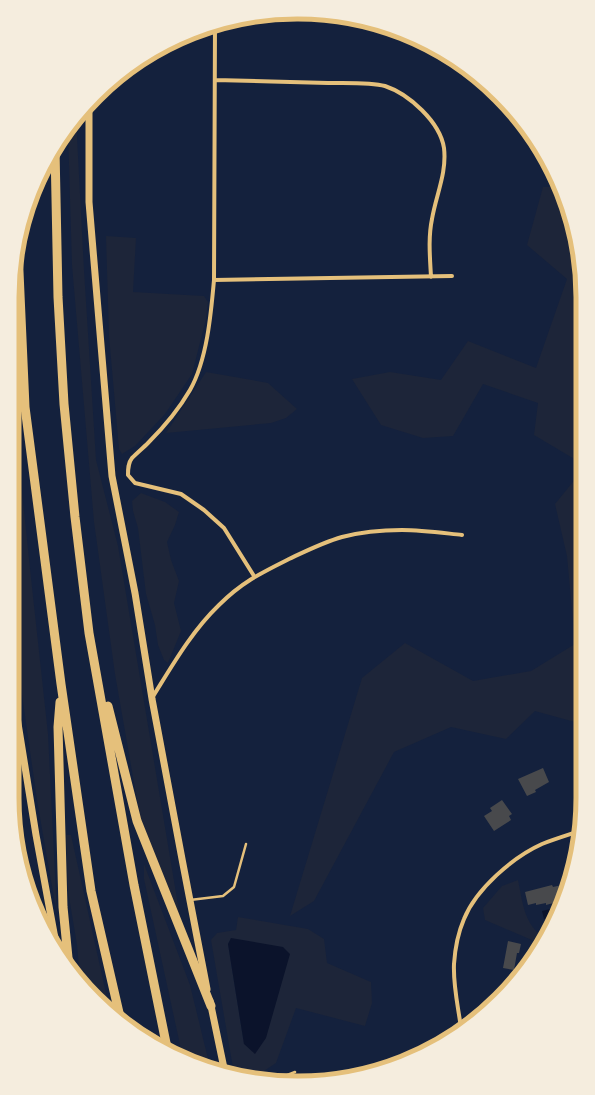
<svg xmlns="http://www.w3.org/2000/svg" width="595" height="1095" font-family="'PT Sans Narrow',sans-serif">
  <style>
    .green { fill: #1d2539; fill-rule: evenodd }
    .water { fill: #0b132b }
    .building { fill: #48494c }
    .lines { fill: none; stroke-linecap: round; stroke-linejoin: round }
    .service { stroke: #e5c07b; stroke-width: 2.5 }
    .minor { stroke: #e5c07b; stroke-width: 4 }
    .secondary { stroke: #e5c07b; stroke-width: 7 }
    .motorway { stroke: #e5c07b; stroke-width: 9 }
    .rim { fill: none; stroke: #e5c07b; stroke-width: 5 }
  </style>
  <rect width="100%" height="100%" fill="#14213d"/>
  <path class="green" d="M 76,118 L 84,270 L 96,460 L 118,546 L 181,923 L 140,817 L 115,674 L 94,522 L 72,265 L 68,131 Z
    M 543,187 L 558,187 L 568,206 L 581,260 L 581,463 L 534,435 L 538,403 L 483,384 L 453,436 L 423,438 L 381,425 L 352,379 L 390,372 L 441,380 L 468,341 L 536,368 L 567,279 L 527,245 Z
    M 106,236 L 136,238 L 133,292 L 204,296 L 208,302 L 206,319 L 192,374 L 165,414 L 135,446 L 122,454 L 119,449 L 109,336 Z
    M 13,362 L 17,443 L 31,578 L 48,734 L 57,915 L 37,800 L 12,625 Z
    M 206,372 L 268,383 L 297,409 L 286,418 L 271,423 L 166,433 Z
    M 581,472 L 582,724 L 535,711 L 506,739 L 451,727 L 394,752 L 314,901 L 290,916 L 362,678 L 405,643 L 473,681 L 531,671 L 575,644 L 567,556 L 555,504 Z
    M 141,493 L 165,502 L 179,512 L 175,525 L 167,542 L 171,560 L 179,581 L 174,603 L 181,631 L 168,663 L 164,660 L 158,645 L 155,625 L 146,594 L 138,528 L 133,511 L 132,501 Z
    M 12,780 L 33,900 L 27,889 L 12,798 Z
    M 66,835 L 71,835 L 109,1007 L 80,979 L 77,945 L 68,891 Z
    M 578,843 L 573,872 L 571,877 L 568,852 Z
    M 144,864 L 190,985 L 210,1067 L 182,1054 L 144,879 Z
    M 518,880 C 523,904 524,924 545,939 L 541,944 L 485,920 L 483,908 L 502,886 Z
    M 238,917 L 308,929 L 324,939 L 327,963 L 371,982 L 372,1003 L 365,1026 L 296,1008 L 276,1063 L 264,1071 L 243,1072 L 233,1068 L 211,940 L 217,933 L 236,930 ZM 231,938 L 244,1044 L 228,944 Z"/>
  <path class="water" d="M 559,907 L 555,916 L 544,919 L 542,911 Z
    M 231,938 L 283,947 L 290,954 L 266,1038 L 255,1054 L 244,1044 L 228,944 Z"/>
  <path class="building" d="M 543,768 L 549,782 L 535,790 L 536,792 L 527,796 L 518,779 Z
    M 502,800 L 512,814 L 509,816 L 511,820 L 494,831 L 484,816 L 492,811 L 490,808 Z
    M 552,885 L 553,887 L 562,885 L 564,893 L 556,896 L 557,902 L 546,905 L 546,903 L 536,905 L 536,903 L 528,905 L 525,892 Z
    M 508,941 L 521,944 L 519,953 L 517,953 L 514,970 L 503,968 Z"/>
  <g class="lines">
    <path class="service" d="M 190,900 L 223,896 L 234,887 L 246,844
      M 277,1079 L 295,1072"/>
    <path class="minor" d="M 215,25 L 214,280 C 211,314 207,360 190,390 C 179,409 163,428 148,443 C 143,448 137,453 132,458 C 128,463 128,469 128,475 L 135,483 L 181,494 L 204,510 L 224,528 L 254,576
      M 215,80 C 253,81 290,82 328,83 C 343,83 371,82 385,86 C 409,94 440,122 444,148 C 447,173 436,195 432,219 C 428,238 430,258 431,277
      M 214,280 L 452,276
      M 152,698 C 172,666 191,632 219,605 C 242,582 261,573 289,559 C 306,551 324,542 342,537 C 361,532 382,530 402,530 C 422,530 443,533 462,535
      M 461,1028 C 458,1006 453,985 454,964 C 455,949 458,933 464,919 C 476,889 513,857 542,844 C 555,839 568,835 580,831"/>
    <path class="secondary" d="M 89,104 L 89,202 L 112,476 L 135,593 L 152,699 L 182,859 L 207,989
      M 12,686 L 36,835 L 56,944
      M 210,1001 L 225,1073"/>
    <path class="motorway" d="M 55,149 L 58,297 L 64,404 L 75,517 L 89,633 L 134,885 L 167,1048
      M 18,249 L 25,407 L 61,684 L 91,891 L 120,1017
      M 60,702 L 58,727 L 63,907 L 69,968
      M 108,706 L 137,821 L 211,1006"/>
  </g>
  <path d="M0 0H595V1095H0ZM297 19H298A278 278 0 0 1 576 297V798A278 278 0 0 1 298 1076H297A278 278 0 0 1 19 798V297A278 278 0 0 1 297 19Z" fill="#f5edde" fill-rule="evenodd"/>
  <path class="rim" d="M297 19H298A278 278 0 0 1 576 297V798A278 278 0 0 1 298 1076H297A278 278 0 0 1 19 798V297A278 278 0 0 1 297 19Z"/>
</svg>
